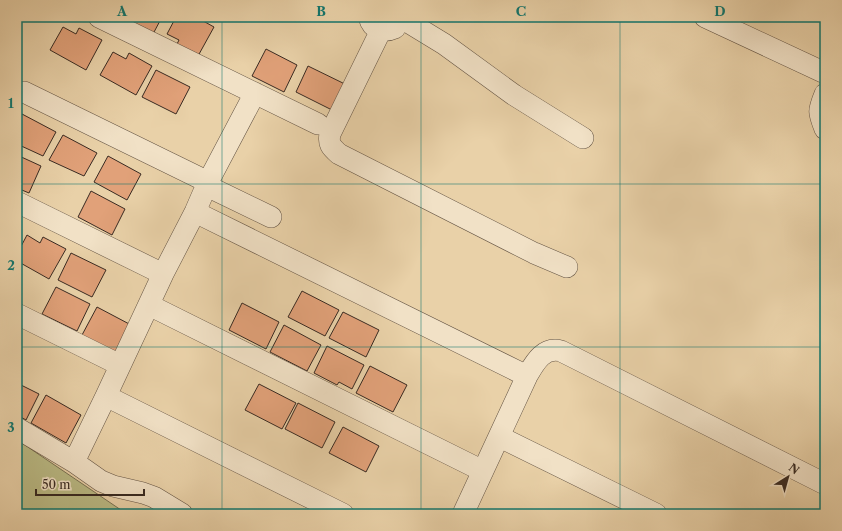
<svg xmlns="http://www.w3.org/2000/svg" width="842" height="531" font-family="'Libre Caslon Text',serif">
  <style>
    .green { fill: #baba85; stroke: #797254 }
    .building { fill: #e1a179; stroke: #382a22 }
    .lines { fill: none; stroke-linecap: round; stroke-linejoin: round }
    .minor-casing { stroke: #645444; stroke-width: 22 }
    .minor { stroke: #f1e1c6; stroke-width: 21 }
    .grid { fill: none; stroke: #0f766e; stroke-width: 1; stroke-opacity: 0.55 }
    .neatline { fill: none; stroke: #0f766e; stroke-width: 1.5 }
    .grid-label { font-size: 13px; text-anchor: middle; font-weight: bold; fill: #0f766e }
  </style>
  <rect width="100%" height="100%" fill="#e9d1a8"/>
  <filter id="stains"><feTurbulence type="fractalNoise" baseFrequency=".005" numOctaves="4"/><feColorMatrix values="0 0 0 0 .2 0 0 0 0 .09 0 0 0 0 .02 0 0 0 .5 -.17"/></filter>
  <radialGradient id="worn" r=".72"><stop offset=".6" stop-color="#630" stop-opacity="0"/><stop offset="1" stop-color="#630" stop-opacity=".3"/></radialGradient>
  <path class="green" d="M 19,441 L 121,510 L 119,514 L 17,514 L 17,445 Z"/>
  <path class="building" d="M 123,17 L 162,17 L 153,34 Z
    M 176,17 L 196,17 L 214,27 L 198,56 L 177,44 L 179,40 L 167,34 Z
    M 63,27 L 76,34 L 79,28 L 102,40 L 86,70 L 50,50 Z
    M 266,49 L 297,65 L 284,92 L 252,76 Z
    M 113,52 L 126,59 L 129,53 L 152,66 L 136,95 L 100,75 Z
    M 308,66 L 351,87 L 338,113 L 296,92 Z
    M 156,70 L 190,87 L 176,114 L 142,97 Z
    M 22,114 L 56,132 L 43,156 L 17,144 L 17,122 Z
    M 63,135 L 97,153 L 84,176 L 49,160 Z
    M 17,155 L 41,166 L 29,193 L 17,188 Z
    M 108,156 L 141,174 L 127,200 L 94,182 Z
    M 91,191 L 125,209 L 112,235 L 78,217 Z
    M 27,235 L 40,243 L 43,237 L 66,249 L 49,279 L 17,261 L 17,254 Z
    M 71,253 L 106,270 L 92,297 L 58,280 Z
    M 56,287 L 90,304 L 77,331 L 42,314 Z
    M 302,291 L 339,310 L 325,336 L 288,317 Z
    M 242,303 L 279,322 L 266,349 L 229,330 Z
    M 97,307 L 133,326 L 119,354 L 82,335 Z
    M 343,312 L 379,330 L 366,357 L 329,338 Z
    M 284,325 L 321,345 L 307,371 L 270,352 Z
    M 327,346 L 364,365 L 352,389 L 339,382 L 337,385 L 314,373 Z
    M 370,366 L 407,385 L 393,412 L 356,393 Z
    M 17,383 L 39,394 L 26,420 L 17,415 Z
    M 259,384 L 296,403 L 282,429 L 245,410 Z
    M 46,395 L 81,415 L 66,443 L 31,423 Z
    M 298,403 L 335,422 L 322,448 L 285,429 Z
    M 343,427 L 379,446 L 366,472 L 329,453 Z"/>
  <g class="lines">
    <defs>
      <path id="minor" d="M 99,17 L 318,124
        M 369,17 C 372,30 384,33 395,28
        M 705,17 L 825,73
        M 403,19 L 444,44 L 514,95 L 583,138
        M 381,30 L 330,134 C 328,144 331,147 339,154 L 534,253 L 567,267
        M 24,92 L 208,182
        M 825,94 C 818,111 818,112 825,129
        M 207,186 L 271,217
        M 17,202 L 163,274
        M 195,212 L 527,376
        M 149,305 L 483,471
        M 17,314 L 120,365
        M 106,396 L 343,514
        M 17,428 L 74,462 L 101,481 L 113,486 L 143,493 L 154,497 L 182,514
        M 500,437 L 656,514
        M 74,462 L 106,396 L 163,274 L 195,212 L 208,182 L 255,93
        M 463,514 L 527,376 C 534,364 543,346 561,351 C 565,353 569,355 573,357 L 825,484"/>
    </defs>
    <use href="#minor" class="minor-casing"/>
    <use href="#minor" class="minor"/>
  </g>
  <path class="grid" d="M 222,17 L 222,514M 421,17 L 421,514M 620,17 L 620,514M 17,184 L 825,184M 17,347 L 825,347"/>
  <rect width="842" height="531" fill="none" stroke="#e9d1a8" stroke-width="44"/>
  <g transform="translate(788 477) rotate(37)" stroke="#f1e1c6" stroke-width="3" paint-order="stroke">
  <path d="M0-3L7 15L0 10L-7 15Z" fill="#382a22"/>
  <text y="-6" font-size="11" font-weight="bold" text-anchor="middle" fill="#382a22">N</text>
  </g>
  <path d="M36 489v6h108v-6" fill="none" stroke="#382a22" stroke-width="2"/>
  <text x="42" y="489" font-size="12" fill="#382a22" stroke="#f1e1c6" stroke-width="3" paint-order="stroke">50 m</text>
  <rect x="22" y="22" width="798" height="487" class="neatline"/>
  <g class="grid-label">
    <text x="122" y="16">A</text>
    <text x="321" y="16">B</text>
    <text x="521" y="16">C</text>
    <text x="720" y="16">D</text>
    <text x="11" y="108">1</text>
    <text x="11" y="270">2</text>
    <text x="11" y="432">3</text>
  </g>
  <rect width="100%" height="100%" filter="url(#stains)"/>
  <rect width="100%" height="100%" fill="url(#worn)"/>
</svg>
